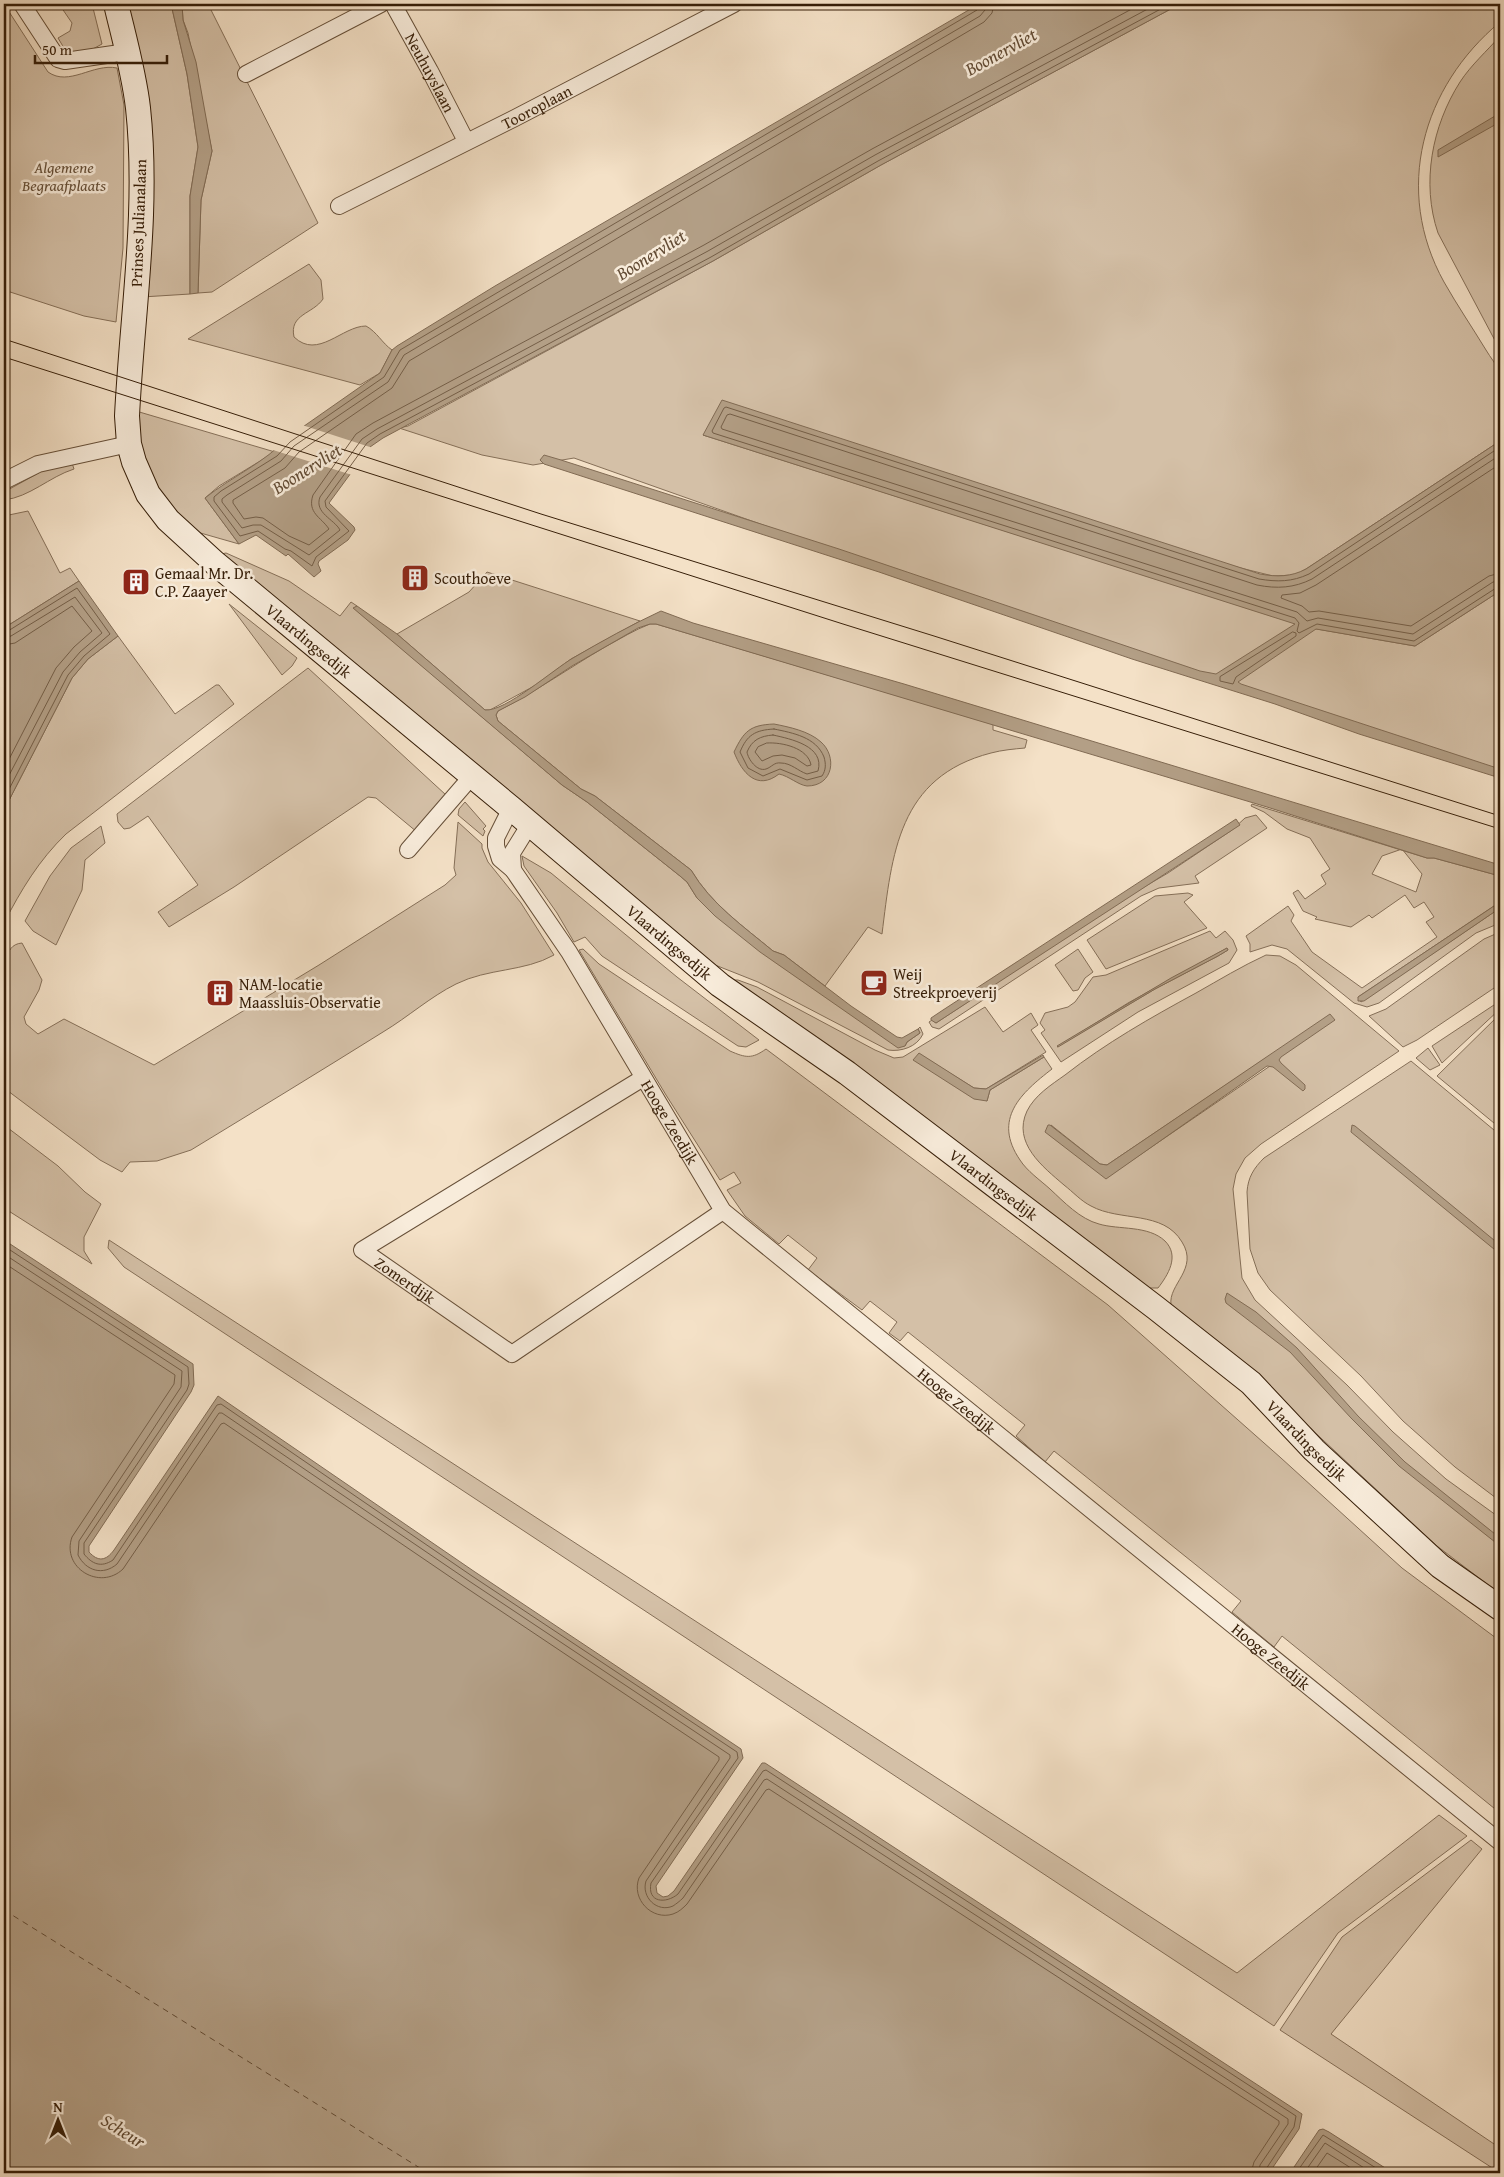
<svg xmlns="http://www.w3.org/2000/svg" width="1504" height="2177" font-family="'Gentium Book Plus',serif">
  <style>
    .green { fill: #d4c0a7; stroke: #856f58; fill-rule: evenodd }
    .water { fill: #b39f86; stroke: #816b54 }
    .pier { fill: #f4e1c7 }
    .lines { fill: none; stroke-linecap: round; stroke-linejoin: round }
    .shore { stroke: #745e47; stroke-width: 1 }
    .ferry { stroke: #624b34; stroke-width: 1; stroke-dasharray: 6 5; stroke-linecap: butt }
    .street-casing { stroke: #664f38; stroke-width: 18 }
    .secondary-casing { stroke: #361e08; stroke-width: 26 }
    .street { stroke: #f8ecdb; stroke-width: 16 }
    .secondary { stroke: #f8ecdb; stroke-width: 24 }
    .tram { stroke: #361e08; stroke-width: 1 }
    .labels { text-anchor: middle; stroke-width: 5; stroke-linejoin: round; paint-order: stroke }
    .street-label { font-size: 16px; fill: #361e08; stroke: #f8ecdb }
    .park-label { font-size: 16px; font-style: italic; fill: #654f38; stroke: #f8ecdb }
    .poi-label { font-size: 16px; fill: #361e08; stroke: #f8ecdb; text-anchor: start }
    .water-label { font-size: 18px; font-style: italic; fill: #624b34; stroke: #f8ecdb }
  </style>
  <rect width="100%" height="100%" fill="#f4e1c7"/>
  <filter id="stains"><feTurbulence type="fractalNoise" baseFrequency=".004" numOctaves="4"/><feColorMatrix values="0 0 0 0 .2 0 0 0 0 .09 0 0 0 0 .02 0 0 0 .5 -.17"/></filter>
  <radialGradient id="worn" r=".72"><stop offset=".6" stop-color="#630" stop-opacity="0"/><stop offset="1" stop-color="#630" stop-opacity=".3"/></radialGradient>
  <path class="green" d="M 4,4 L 48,72 C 69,87 93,63 117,68 L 124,105 L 123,248 L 116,322 L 84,316 L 4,290 Z
    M 59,4 L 92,4 L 102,44 L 91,50 L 71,53 L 64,48 L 58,38 L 70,31 L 72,23 Z
    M 128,4 L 171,4 L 187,74 L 198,147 L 190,196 L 190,294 L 142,297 Z
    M 182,4 L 208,4 L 318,223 L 212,292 L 198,293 L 201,200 L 212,151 L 188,33 L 183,20 Z
    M 1180,4 L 1500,4 L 1500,22 C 1422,87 1393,190 1444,282 C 1457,305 1472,327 1486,350 C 1490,357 1497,365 1500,373 C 1503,383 1500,428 1500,441 L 1306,569 L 1295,575 L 1273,576 L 703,435 L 1311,628 L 1415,646 L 1500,591 L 1500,773 L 938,587 L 574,458 L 533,465 L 482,455 L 399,428 L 408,426 L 713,261 L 881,165 Z
    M 1500,36 L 1500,113 L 1498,115 L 1500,119 L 1500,350 L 1438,233 C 1421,183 1432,126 1460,82 C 1471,65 1487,51 1500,36 Z
    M 309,264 L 321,280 L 323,299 C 313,314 289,314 294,337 C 318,360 342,326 366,326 C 377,332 382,343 392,350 L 380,373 L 360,385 L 188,339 Z
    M 136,411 L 275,452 L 219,486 L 205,498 L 239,544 L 190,530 L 164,502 L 139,453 Z
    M 72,463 L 74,469 C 49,477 30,497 4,500 L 4,492 L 46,469 Z
    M 28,511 L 60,573 L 70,568 L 79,581 L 4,628 L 4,516 Z
    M 226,553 L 289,581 L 340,616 L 351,602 L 357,606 L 354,608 L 562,785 L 587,802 L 680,876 L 687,882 L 697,898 L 905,1046 L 907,1042 L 920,1033 L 918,1029 L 920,1027 L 923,1034 C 917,1047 901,1052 888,1050 L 758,982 L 705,961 L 221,554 Z
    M 487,572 L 640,621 L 571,659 L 536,685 L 490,710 L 485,710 L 397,634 L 469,592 Z
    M 229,604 L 297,658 L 292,666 L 282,675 Z
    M 650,624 L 656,624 L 993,724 L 993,730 L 1027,740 L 1025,748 C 1014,749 1002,750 991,753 C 898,777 892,854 882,934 L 868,927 L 825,986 L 784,955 L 773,951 C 743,926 711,904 691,870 L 595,796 L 581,789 L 498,721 L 496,715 L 498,711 C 535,692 569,668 605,647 C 620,639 634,630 650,624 Z
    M 118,636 L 175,714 L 216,685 L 219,685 L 234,704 L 66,834 C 39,860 21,890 4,923 L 4,810 L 72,678 L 88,659 Z
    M 308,668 L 446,795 L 417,832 L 376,798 L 368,797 L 234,887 L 169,927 L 158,912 L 198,885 L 148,816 L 130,828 L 124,829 L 118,822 L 117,814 Z
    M 465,802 L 486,826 L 483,829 L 485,831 L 483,836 L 458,815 L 459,809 Z
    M 1252,804 L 1427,858 L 1434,858 L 1500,876 L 1500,902 L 1358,997 L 1361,1002 L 1500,908 L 1500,923 L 1476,933 L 1379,1003 L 1367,1007 L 1354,1003 L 1287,949 L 1272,945 L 1250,952 L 1250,944 L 1246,936 L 1288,906 L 1294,915 L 1291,921 L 1312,952 L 1362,988 L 1437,937 L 1426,922 L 1434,917 L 1424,902 L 1414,908 L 1405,895 L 1372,918 L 1369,915 L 1351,927 L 1315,919 L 1317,917 L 1303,911 L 1293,893 L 1298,890 L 1305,899 L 1326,884 L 1321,875 L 1330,869 L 1310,838 L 1287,829 L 1264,812 L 1251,806 ZM 1402,849 L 1422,874 L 1416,892 L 1372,874 L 1382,856 Z
    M 1256,815 L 1267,828 L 1195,876 L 1199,883 L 1159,888 L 1141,896 L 939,1029 L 932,1027 L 929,1022 L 932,1020 L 936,1023 L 1120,901 L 1168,873 L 1232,830 L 1245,818 Z
    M 458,822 L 482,844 L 482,848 L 488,862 L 521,903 L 554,955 C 524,972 488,968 456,984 C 430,997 408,1017 383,1032 C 319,1072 255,1111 191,1150 L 157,1161 L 130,1162 L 122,1172 L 100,1160 L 4,1088 L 4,961 C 9,951 11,944 22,943 L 42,980 L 39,990 L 24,1017 L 26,1024 L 38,1034 L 64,1019 L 154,1065 L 319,965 L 445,885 L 456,875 L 454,868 Z
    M 101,826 L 105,843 L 85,860 L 82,890 L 56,945 L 33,931 L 25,921 L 50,876 L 71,848 Z
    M 522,856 L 551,873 L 677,977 L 759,1040 L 746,1047 L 738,1046 L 602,956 L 585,937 L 574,942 L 557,913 L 524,866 Z
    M 1188,893 L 1193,895 L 1184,902 L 1207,928 L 1106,969 L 1087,940 L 1155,896 Z
    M 1210,931 L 1216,938 L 1225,931 L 1233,940 L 1237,950 L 1229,963 L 1138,1012 L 1061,1062 L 1041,1033 L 1045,1030 L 1040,1023 L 1045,1013 L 1068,1007 L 1075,1002 L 1093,977 L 1106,975 ZM 1227,948 L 1228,950 L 1218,956 L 1155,989 L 1057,1047 L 1128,1003 Z
    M 1500,932 L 1500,984 L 1417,1040 L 1403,1047 L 1369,1016 L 1386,1009 L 1484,939 Z
    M 583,949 L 599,964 L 730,1051 C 746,1058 752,1059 766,1049 L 1108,1305 L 1281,1458 L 1402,1568 L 1500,1641 L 1500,1813 L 1282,1636 L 1274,1647 L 1232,1612 L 1241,1601 L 1054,1451 L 1045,1462 L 1016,1436 L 1025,1425 L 908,1332 L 900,1341 L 889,1333 L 897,1322 L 870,1301 L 862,1310 L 808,1270 L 817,1258 L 788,1235 L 779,1244 L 745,1216 L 727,1190 L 741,1183 L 734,1172 L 720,1180 L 666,1095 L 579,950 Z
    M 1078,949 L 1093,972 L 1085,978 L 1078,990 L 1073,991 L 1055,965 Z
    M 1266,955 L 1280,956 L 1296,965 L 1399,1051 L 1261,1144 L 1245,1158 L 1236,1174 L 1233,1189 L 1242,1278 L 1255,1300 L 1347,1385 L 1393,1432 L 1446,1479 L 1500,1518 L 1500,1594 L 1437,1546 L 1266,1387 L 1171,1305 C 1168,1284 1199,1269 1182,1242 C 1163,1210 1120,1222 1091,1206 C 1081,1201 1073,1192 1064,1185 C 1043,1167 1012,1143 1027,1111 C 1035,1095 1051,1085 1065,1075 C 1106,1043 1150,1018 1196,993 C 1219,980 1242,966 1266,955 ZM 1266,1058 L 1270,1066 L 1106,1178 L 1051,1125 L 1100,1164 L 1107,1165 Z
    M 733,980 L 738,980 L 757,987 L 875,1050 L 894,1058 L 903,1057 L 985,1007 L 1003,1032 L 1031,1013 L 1038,1025 L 1031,1030 L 1046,1052 L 986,1089 L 974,1088 L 919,1054 L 987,1101 L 990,1090 L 1044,1057 L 1052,1069 C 1021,1093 992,1119 1020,1160 C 1027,1171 1040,1180 1050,1189 C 1064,1202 1080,1219 1099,1224 C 1119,1230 1148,1225 1165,1241 C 1180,1256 1168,1275 1158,1288 L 1145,1288 Z
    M 1500,1001 L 1500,1009 L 1442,1063 L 1432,1046 Z
    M 1500,1014 L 1500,1128 L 1437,1076 Z
    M 1428,1048 L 1440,1065 L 1430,1070 L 1416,1058 Z
    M 1411,1061 L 1500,1135 L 1500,1501 L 1455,1467 L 1403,1421 L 1361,1376 L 1270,1290 L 1258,1273 L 1250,1249 L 1247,1192 C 1248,1177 1254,1168 1264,1158 Z
    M 4,1125 L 58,1166 L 85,1192 L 101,1204 L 84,1237 L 84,1251 L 92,1264 L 4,1208 Z
    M 109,1240 L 1237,1973 L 1439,1815 L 1467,1836 L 1338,1933 L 1274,2026 L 124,1267 L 108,1248 Z
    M 1471,1840 L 1482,1849 L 1331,2034 L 1500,2148 L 1500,2173 L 1280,2030 L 1342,1937 Z"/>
  <path class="water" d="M 171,4 L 182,4 L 183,20 L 196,62 L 212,151 L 201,200 L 198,293 L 190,294 L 190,196 L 198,147 L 187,74 Z
    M 979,4 L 1180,4 L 881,165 L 713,261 L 383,438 L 370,447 L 329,503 L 354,527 L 355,530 L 348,540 L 319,561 L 318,564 L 321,571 L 314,577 L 288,554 L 286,556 L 256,535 L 239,544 L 205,498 C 231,477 266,462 287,438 L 380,373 L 392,350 L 397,346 L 495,286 Z
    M 1500,113 L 1500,122 L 1438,157 L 1438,150 Z
    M 722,400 L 1260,574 C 1277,577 1291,577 1306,569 L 1500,441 L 1500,591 L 1415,646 L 1316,629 L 1238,682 L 1241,684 L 1500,769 L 1500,778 L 1359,734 L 1275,704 L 1132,659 L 879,572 L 544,464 L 540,460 L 544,455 L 561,460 L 839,549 L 1200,671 L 1216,674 L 1295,624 L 703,435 Z
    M 79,581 L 118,636 L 88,659 L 72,678 L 4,810 L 4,628 Z
    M 357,606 L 397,634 L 485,710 C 505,712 554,669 573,658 C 602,641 631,625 661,611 L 693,623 L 904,684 L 1500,865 L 1500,876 L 1434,858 L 1427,858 L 1267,807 L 656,624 L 650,624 L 638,628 L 572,666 L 525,697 L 498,711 L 496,715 L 498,721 L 570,780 L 581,789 L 595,796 L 691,870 C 711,904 743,926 773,951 L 784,955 L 851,1006 L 897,1037 L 902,1038 L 918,1029 L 920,1033 L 907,1042 L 905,1046 L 898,1048 L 760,952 L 715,916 L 697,898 L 687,882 L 680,876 L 587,802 L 562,785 L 353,608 Z
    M 774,724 C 789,727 809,731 821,742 C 837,756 834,786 807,786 C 798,785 789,776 779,774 C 757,791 742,773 734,752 C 744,731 750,725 774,724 Z
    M 1236,819 L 1240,825 L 936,1023 L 931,1020 L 931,1018 L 943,1010 Z
    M 1500,902 L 1500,908 L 1364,1001 L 1358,1001 L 1358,997 Z
    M 1227,948 L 1228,950 L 1218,956 L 1155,989 L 1058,1047 L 1057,1046 L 1171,978 Z
    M 1330,1014 L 1335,1020 L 1281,1057 L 1279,1060 L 1281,1063 L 1305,1085 L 1305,1089 L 1303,1091 L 1273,1067 L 1267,1066 L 1106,1179 L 1045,1132 L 1048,1125 L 1050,1125 L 1100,1164 L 1107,1165 Z
    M 919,1053 L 974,1088 L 986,1089 L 1043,1055 L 1044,1057 L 990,1090 L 987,1101 L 974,1099 L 913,1060 Z
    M 1352,1125 L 1355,1126 L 1500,1245 L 1500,1254 L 1351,1132 Z
    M 4,1240 L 193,1364 L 194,1385 L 191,1392 L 89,1546 L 89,1552 C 98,1562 106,1561 114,1550 L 218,1396 L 475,1572 L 741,1749 L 743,1758 L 656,1886 L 657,1893 L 663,1897 L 668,1896 L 674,1891 L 762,1763 L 765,1763 L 1302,2114 L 1299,2129 L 1269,2173 L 4,2173 Z
    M 1227,1293 L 1256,1312 L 1297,1348 L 1358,1416 L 1405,1462 L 1500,1538 L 1500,1546 L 1399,1466 L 1351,1418 L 1290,1352 L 1226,1303 L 1225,1299 Z
    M 1323,2129 L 1329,2132 L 1393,2173 L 1290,2173 L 1319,2130 Z"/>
  <path class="pier" d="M 302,425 L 373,448 L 352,475 L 273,450 L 285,436 Z"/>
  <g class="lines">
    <path class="shore" d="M 980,4 L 977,10 L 400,350 L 384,377 L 290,442 L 277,456 L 221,491 L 214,497 L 214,501 L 240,536 L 258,531 L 285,549 L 291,551 L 312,566 L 316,557 L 349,531 L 326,507 L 325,501 L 367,443 L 380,434 L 711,257 L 878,161 L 1170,4
      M 986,4 L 985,10 L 980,16 L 404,355 L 388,382 L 294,446 L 281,461 L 227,495 L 222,499 L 222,502 L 242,528 L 253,525 L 261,525 L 309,555 L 340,530 C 334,519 314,513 320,497 L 362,439 L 377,429 L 708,251 L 875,155 L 1157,4
      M 994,4 L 992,13 L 984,22 L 409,361 L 392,388 L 299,452 L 285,468 L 233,500 L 233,503 L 244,519 L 256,517 L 263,518 L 289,536 L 309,545 L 329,529 C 321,517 307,513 313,495 L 356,434 L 373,423 L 704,245 L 872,149 L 1141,4
      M 1500,447 L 1309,574 C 1292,582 1277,582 1259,579 L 726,407 L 724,408 L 712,431 L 713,433 L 1295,618 L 1299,623 L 1297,631 L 1299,633 L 1317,624 L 1414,641 L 1496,588 L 1500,587
      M 1500,455 L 1312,579 C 1294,588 1277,589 1257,585 L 730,414 L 727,415 L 721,427 L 722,429 L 1297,612 L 1307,621 L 1318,618 L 1413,634 L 1493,582 L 1500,581
      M 1500,464 L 1316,585 L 1300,593 L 1282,595 L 1281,598 L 1302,606 L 1309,612 L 1319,611 L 1411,626 L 1489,576 L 1500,573
      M 4,632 L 8,631 L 77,588 L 110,634 L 84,656 L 68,675 L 4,799
      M 1293,632 L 1296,633 L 1296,636 L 1236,677 L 1233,684 L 1220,681 L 1220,677 Z
      M 4,638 L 11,636 L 75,597 L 102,633 L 80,652 L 63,672 L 4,785
      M 4,645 L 15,643 L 72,606 L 92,631 L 74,647 L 56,668 L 4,769
      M 774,729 C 793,733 816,737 824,757 C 826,764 826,770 822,776 L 807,780 L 780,769 L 763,776 L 748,768 L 740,752 C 747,735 755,730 774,729 Z
      M 773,735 C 791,739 825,746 818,771 L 807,774 C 798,771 791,763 781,763 C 774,762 772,767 766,769 C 757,772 748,759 747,752 C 752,740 760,736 773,735 Z
      M 767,743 C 782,742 808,748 811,765 L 807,766 L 795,758 L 782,755 L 773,756 L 762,761 L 755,752 L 758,747 Z
      M 4,1246 L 188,1367 L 189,1384 L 187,1390 L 84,1543 L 84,1554 C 92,1564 101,1568 113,1560 L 217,1405 L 221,1404 L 472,1576 L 737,1752 L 738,1758 L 651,1883 C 647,1903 666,1904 678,1894 L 763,1771 L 766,1770 L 1296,2116 L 1294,2127 L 1266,2169 L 1265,2173
      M 4,1254 L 182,1371 L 181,1387 L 79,1541 L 78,1555 C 86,1571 103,1576 117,1564 L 219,1413 L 222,1413 L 469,1581 L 730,1755 L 730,1758 L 646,1881 C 641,1897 657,1913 673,1906 C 676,1904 680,1901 683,1898 L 764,1780 L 767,1779 L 1288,2119 L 1288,2124 L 1260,2165 L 1259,2173
      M 4,1263 L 175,1375 L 174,1384 L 72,1537 C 61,1568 100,1591 123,1569 L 221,1424 L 224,1423 L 465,1587 L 719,1757 L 719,1760 L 639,1878 C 631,1899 652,1921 673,1914 C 679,1912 683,1908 687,1904 L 766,1790 L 769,1789 L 1279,2121 L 1279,2124 L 1254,2162 L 1251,2173
      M 1296,2173 L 1323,2135 L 1384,2173
      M 1304,2173 L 1325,2143 L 1372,2173
      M 1313,2173 L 1327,2153 L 1359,2173"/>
    <path class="ferry" d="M 4,1910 L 428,2173"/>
    <defs>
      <g id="street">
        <path d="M 22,4 L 58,59 L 65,61 L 127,52"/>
        <path id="s1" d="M 393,4 L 430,71 L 466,141"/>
        <path d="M 246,74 L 381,4"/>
        <path id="s2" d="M 339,206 L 515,118 L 734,4"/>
        <path d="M 4,481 L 38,464 L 129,444"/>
        <path id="s3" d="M 511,808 L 496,838 L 496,846 L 500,859 L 513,870 L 569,952 L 723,1211 L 1500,1842"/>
        <path d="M 408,850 L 472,776"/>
        <path d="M 513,870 L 512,853 L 530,824"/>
        <path id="s4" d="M 643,1078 L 362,1250 L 512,1354 L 723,1211"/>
      </g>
      <g id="secondary">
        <path id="s5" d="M 116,4 C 124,38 134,73 138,108 C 149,210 132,314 127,416 L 129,444 L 134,462 L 148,494 L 168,520 L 215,563 L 511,808 L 720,985 L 847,1073 L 1156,1308 L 1251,1383 L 1314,1450 L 1440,1566 L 1500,1608"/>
      </g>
    </defs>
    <use href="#street" class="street-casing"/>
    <use href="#secondary" class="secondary-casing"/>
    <use href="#street" class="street"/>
    <use href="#secondary" class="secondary"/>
    <path class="tram" d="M 4,339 L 541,514 L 934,636 L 1500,816
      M 4,357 L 843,624 L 1500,829"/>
  </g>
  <defs>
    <symbol id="building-square" viewBox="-11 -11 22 22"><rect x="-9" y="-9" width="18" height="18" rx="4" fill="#8f2418" stroke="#f8ecdb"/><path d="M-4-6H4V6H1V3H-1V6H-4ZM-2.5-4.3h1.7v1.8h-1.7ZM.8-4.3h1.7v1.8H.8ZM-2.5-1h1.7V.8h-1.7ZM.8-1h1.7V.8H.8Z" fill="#fff"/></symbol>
    <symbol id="cafe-square" viewBox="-11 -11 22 22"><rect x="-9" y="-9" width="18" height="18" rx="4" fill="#8f2418" stroke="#f8ecdb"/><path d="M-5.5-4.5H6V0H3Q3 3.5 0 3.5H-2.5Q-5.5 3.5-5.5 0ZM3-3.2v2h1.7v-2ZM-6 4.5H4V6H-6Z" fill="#fff"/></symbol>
  </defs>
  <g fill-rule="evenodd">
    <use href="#building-square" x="399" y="562" width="32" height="32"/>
    <use href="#building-square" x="120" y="566" width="32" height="32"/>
    <use href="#cafe-square" x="858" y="967" width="32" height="32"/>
    <use href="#building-square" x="204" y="977" width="32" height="32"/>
  </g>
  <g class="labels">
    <g class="street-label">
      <text dy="6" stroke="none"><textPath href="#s1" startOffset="78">Neuhuyslaan</textPath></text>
      <text dy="6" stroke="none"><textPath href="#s2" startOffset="221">Tooroplaan</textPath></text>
      <text transform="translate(138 223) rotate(-88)" y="6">Prinses Julianalaan</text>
      <text dy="6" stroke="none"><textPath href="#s5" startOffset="715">Vlaardingsedijk</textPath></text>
      <text dy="6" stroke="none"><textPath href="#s5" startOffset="1185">Vlaardingsedijk</textPath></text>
      <text dy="6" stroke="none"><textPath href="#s3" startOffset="369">Hooge Zeedijk</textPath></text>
      <text dy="6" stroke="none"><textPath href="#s5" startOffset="1590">Vlaardingsedijk</textPath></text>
      <text dy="6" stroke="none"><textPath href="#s4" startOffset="382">Zomerdijk</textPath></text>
      <text dy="6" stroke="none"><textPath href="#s3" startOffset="774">Hooge Zeedijk</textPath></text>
      <text dy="6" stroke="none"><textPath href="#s5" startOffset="1995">Vlaardingsedijk</textPath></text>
      <text dy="6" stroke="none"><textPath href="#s3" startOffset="1179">Hooge Zeedijk</textPath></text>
    </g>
    <g class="park-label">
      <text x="64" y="173">Algemene<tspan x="64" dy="18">Begraafplaats</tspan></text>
    </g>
    <g class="poi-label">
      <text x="155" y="579">Gemaal Mr. Dr.<tspan x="155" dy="18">C.P. Zaayer</tspan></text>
      <text x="434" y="584">Scouthoeve</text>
      <text x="893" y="980">Weij<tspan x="893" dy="18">Streekproeverij</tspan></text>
      <text x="239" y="990">NAM-locatie<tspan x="239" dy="18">Maassluis-Observatie</tspan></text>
    </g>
    <g class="water-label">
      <text transform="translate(1001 52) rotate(-29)" y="6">Boonervliet</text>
      <text transform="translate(651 255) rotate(-32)" y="6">Boonervliet</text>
      <text transform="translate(307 469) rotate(-32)" y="6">Boonervliet</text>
      <text transform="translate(123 2131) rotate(32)" y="6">Scheur</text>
    </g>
  </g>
  <rect width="1504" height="2177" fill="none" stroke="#f4e1c7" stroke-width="20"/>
  <rect x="5" y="5" width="1494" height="2167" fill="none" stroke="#361e08" stroke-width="2.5"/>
  <rect x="10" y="10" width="1484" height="2157" fill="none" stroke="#361e08"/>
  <g transform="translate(58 2120)" stroke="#f8ecdb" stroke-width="4" paint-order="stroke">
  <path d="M0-4L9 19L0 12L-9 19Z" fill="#361e08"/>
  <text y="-8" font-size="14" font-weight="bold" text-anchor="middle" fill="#361e08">N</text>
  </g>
  <path d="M35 55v8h132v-8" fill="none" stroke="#361e08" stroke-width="2.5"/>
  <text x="42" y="55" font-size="15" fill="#361e08" stroke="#f8ecdb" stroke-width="4" paint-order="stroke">50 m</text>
  <rect width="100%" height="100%" filter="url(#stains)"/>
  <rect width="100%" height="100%" fill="url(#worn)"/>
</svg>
